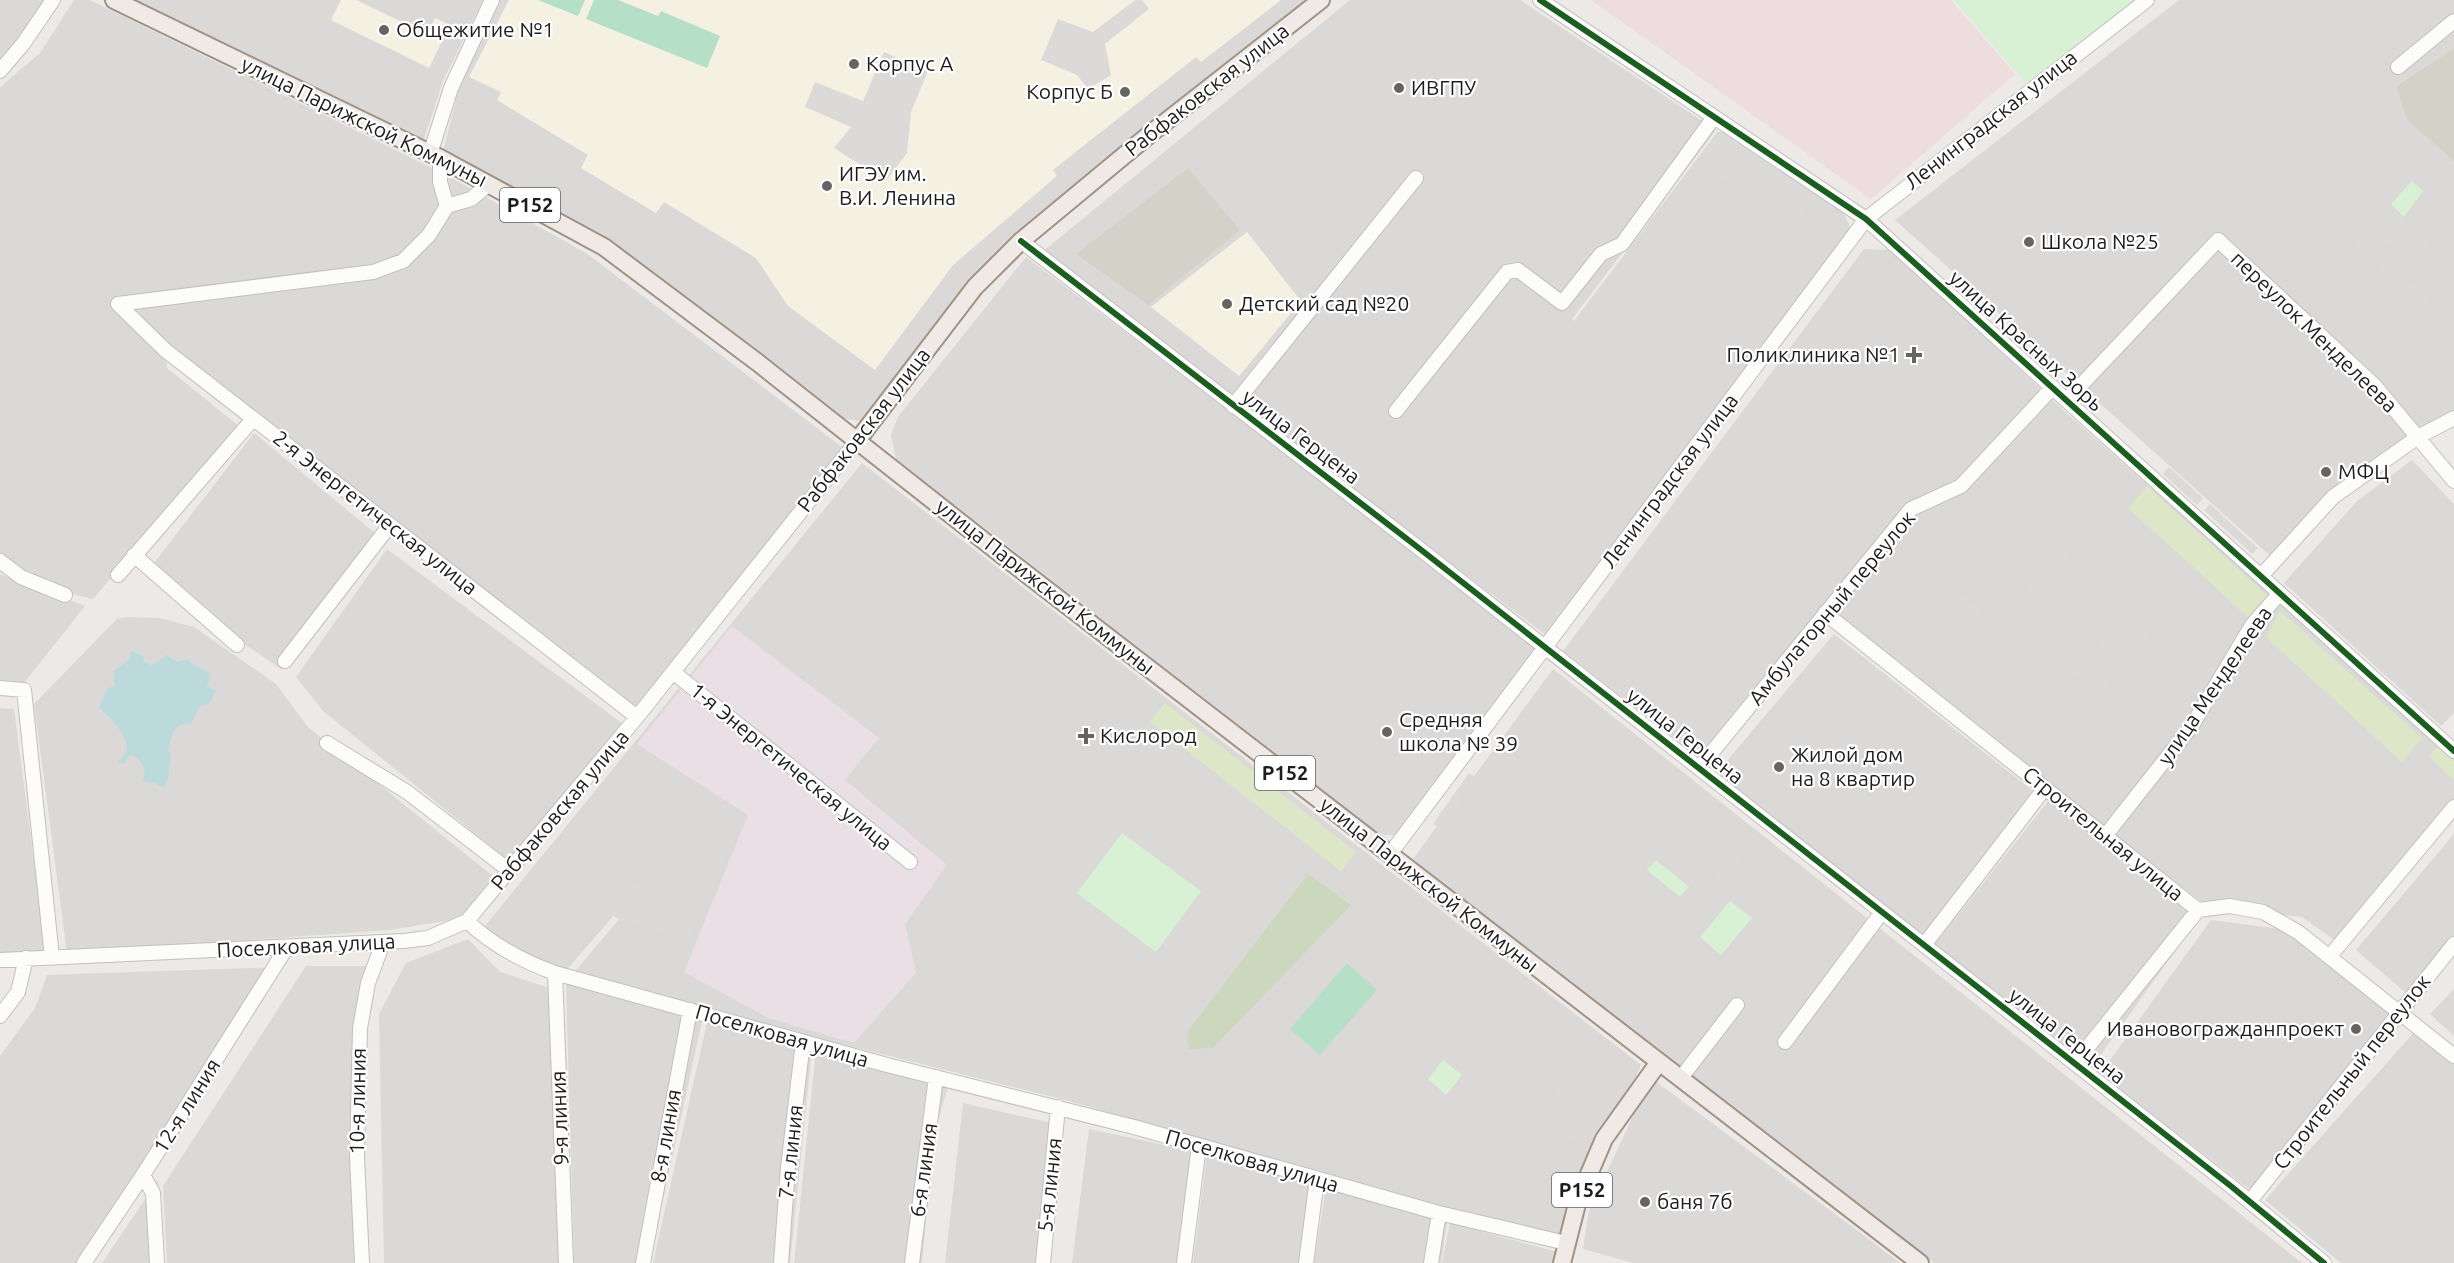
<svg xmlns="http://www.w3.org/2000/svg" width="2454" height="1263" font-family="Ubuntu,sans-serif">
  <style>
    .residential { fill: #dbd9d7 }
    .commercial { fill: #edddde }
    .industrial { fill: #e9dfe5 }
    .education { fill: #f5f1e2 }
    .construction { fill: #d4d2c8 }
    .grass { fill: #dde6c7 }
    .forest { fill: #cbd8bd }
    .park { fill: #d8f0d3 }
    .pitch { fill: #b5dfc7 }
    .parking { fill: #dcdad9 }
    .water { fill: #bcdadc }
    .lines { fill: none; stroke-linecap: round; stroke-linejoin: round }
    .minor-casing { stroke: #c1c0be; stroke-width: 16 }
    .major-casing { stroke: #a09385; stroke-width: 20 }
    .minor { stroke: #fcfcfb; stroke-width: 14 }
    .major { stroke: #efeae5; stroke-width: 16 }
    .cycleway-casing { stroke: #fff; stroke-width: 10 }
    .cycleway { stroke: #1b5e20; stroke-width: 6 }
    .poi-dot { fill: #656463; stroke: #fff; stroke-width: 2 }
    .labels { text-anchor: middle; stroke-width: 4.5; stroke-linejoin: round; paint-order: stroke }
    .shield { fill: #fff; stroke: #616161; stroke-width: 1.5 }
    .shield-label { font-size: 20px; font-weight: bold; fill: #1d1d1d }
    .poi-label { font-size: 21px; fill: #1d1d1d; stroke: #fff; text-anchor: start }
    .street-label { font-size: 21px; fill: #1d1d1d; stroke: #fff }
  </style>
  <rect width="100%" height="100%" fill="#ece9e6"/>
  <path class="residential" d="M 0,0 L 48,0 L 24,39 L 0,60 Z
    M 74,0 L 90,0 L 446,175 L 586,253 L 846,450 L 636,708 L 178,351 L 166,356 L 167,368 L 240,427 L 93,599 L 72,594 L 0,562 L 0,87 L 40,53 Z
    M 137,0 L 483,0 L 443,81 L 424,139 Z
    M 498,0 L 1325,0 L 1021,242 L 870,418 L 860,421 L 840,418 L 607,242 L 571,219 L 443,152 L 462,76 Z
    M 1350,0 L 1520,0 L 1716,130 L 1572,319 L 1574,321 L 1718,131 L 1842,210 L 1849,225 L 1850,231 L 1841,255 L 1710,439 L 1547,636 L 1041,253 Z
    M 2179,0 L 2454,0 L 2454,48 L 2396,86 L 2407,120 L 2454,162 L 2454,413 L 2341,493 L 2276,561 L 1895,220 Z
    M 1864,249 L 1892,250 L 2061,408 L 2454,758 L 2454,814 L 2340,944 L 2302,917 L 2209,907 L 2013,762 L 1830,618 L 1703,760 L 1563,651 Z
    M 1026,257 L 1524,635 L 1538,654 L 1396,835 L 1384,835 L 1374,830 L 896,459 L 891,435 L 898,417 Z
    M 254,433 L 381,538 L 282,670 L 145,575 Z
    M 2412,460 L 2454,504 L 2454,713 L 2441,726 L 2284,583 L 2357,501 Z
    M 862,463 L 1641,1065 L 1578,1201 L 1567,1243 L 1065,1100 L 571,976 L 620,918 L 616,913 L 563,974 L 511,953 L 485,926 Z
    M 387,549 L 623,724 L 508,860 L 323,711 L 296,677 Z
    M 0,574 L 85,606 L 19,689 L 0,686 Z
    M 126,617 L 160,618 L 194,627 L 276,684 L 308,727 L 494,877 L 464,918 L 390,930 L 67,953 L 34,704 L 117,619 Z
    M 1834,634 L 2037,794 L 1925,936 L 1715,775 Z
    M 1553,669 L 2302,1263 L 1934,1263 L 1652,1052 L 1413,859 Z
    M 0,708 L 14,709 L 46,954 L 0,955 Z
    M 2049,800 L 2202,914 L 2091,1068 L 1935,944 Z
    M 2454,834 L 2454,956 L 2414,1000 L 2356,950 Z
    M 2211,920 L 2296,931 L 2400,1016 L 2252,1191 L 2100,1074 Z
    M 468,939 L 500,972 L 552,989 L 561,1263 L 384,1263 L 379,1014 L 406,963 Z
    M 306,966 L 381,966 L 359,1007 L 364,1263 L 167,1263 L 163,1186 Z
    M 280,967 L 87,1263 L 0,1263 L 0,1056 L 35,1008 L 47,975 Z
    M 566,984 L 703,1017 L 649,1263 L 574,1263 Z
    M 2454,989 L 2454,1036 L 2430,1014 Z
    M 708,1018 L 812,1049 L 790,1263 L 653,1263 Z
    M 2416,1030 L 2454,1064 L 2454,1263 L 2341,1263 L 2265,1200 Z
    M 816,1050 L 948,1086 L 934,1135 L 922,1263 L 794,1263 Z
    M 1651,1078 L 1862,1234 L 1900,1263 L 1633,1263 L 1583,1249 L 1589,1210 Z
    M 963,1103 L 1056,1124 L 1041,1263 L 945,1263 Z
    M 1089,1129 L 1194,1151 L 1182,1263 L 1072,1263 Z
    M 1207,1154 L 1315,1184 L 1305,1263 L 1193,1263 Z
    M 158,1180 L 161,1263 L 102,1263 Z
    M 1326,1187 L 1447,1223 L 1441,1263 L 1314,1263 Z
    M 1450,1223 L 1568,1255 L 1567,1263 L 1442,1263 Z"/>
  <path class="commercial" d="M 1591,0 L 1951,0 L 2015,74 L 1871,199 Z"/>
  <path class="industrial" d="M 732,626 L 879,738 L 845,780 L 947,865 L 905,924 L 916,973 L 854,1043 L 768,1018 L 684,972 L 748,815 L 637,744 Z"/>
  <path class="education" d="M 341,0 L 356,0 L 427,34 L 435,18 L 450,25 L 429,68 L 331,20 Z
    M 509,0 L 1281,0 L 1201,62 L 1196,57 L 1053,170 L 1057,176 L 953,265 L 875,370 L 788,306 L 756,258 L 664,202 L 656,213 L 581,168 L 588,155 L 497,100 L 501,92 L 469,77 Z
    M 1247,232 L 1301,301 L 1239,376 L 1151,307 Z"/>
  <path class="construction" d="M 2454,48 L 2454,162 L 2407,120 L 2396,86 Z
    M 1188,168 L 1240,230 L 1148,305 L 1076,254 Z"/>
  <path class="grass" d="M 2147,486 L 2268,596 L 2249,618 L 2128,508 Z
    M 2280,611 L 2422,738 L 2402,762 L 2266,637 Z
    M 1165,703 L 1356,852 L 1341,871 L 1150,722 Z
    M 2438,746 L 2454,762 L 2454,780 L 2429,756 Z"/>
  <path class="forest" d="M 1308,874 L 1351,905 L 1213,1048 L 1189,1049 L 1187,1032 Z"/>
  <path class="park" d="M 1954,0 L 2149,0 L 2032,90 Z
    M 2412,181 L 2423,191 L 2404,217 L 2391,204 Z
    M 1122,833 L 1201,891 L 1156,952 L 1077,893 Z
    M 1656,860 L 1689,887 L 1680,897 L 1647,870 Z
    M 1730,901 L 1752,918 L 1721,955 L 1700,937 Z
    M 1443,1060 L 1462,1075 L 1446,1095 L 1428,1079 Z"/>
  <path class="pitch" d="M 538,0 L 585,0 L 578,16 Z
    M 594,0 L 618,0 L 658,16 L 661,11 L 720,36 L 707,68 L 586,19 Z
    M 1347,963 L 1377,990 L 1320,1055 L 1290,1029 Z"/>
  <path class="parking" d="M 1135,0 L 1142,0 L 1149,9 L 1105,44 L 1111,75 L 1088,89 L 1077,75 L 1041,60 L 1058,19 L 1093,32 Z
    M 884,52 L 928,71 L 911,112 L 907,153 L 886,181 L 834,148 L 851,127 L 805,107 L 815,82 L 863,101 Z
    M 1723,128 L 1819,193 L 1794,229 L 1698,164 Z
    M 2405,170 L 2412,176 L 2380,211 L 2373,205 Z
    M 2397,214 L 2454,267 L 2454,285 L 2444,296 L 2378,235 Z
    M 2359,236 L 2437,307 L 2430,315 L 2352,244 Z
    M 2169,467 L 2203,498 L 2197,505 L 2163,474 Z
    M 2210,504 L 2258,548 L 2252,554 L 2204,510 Z
    M 2061,546 L 2071,555 L 2035,597 L 2025,589 Z
    M 1955,588 L 1985,615 L 1971,630 L 1941,604 Z
    M 2126,610 L 2153,632 L 2100,696 L 2060,664 L 2078,641 L 2091,652 Z
    M 1469,773 L 1475,777 L 1458,802 L 1477,817 L 1458,842 L 1433,824 Z
    M 701,821 L 724,831 L 733,843 L 688,944 L 617,918 L 603,909 L 604,899 L 619,879 L 651,887 Z
    M 1736,848 L 1745,856 L 1720,889 L 1710,892 L 1696,888 L 1658,857 L 1665,849 L 1702,880 L 1710,881 Z
    M 1580,1047 L 1628,1079 L 1590,1153 L 1539,1118 Z"/>
  <path class="water" d="M 131,651 L 144,656 L 143,662 L 152,665 L 167,655 L 177,662 L 189,659 L 192,664 L 211,674 L 207,687 L 215,690 L 210,703 L 200,706 L 191,724 C 172,722 172,737 168,751 L 171,754 L 168,779 L 163,788 L 154,783 L 143,781 C 147,769 143,758 129,755 L 124,764 L 118,763 C 121,758 127,753 127,747 C 127,735 108,714 99,708 L 107,689 L 114,686 L 114,671 L 129,660 Z"/>
  <g class="lines">
    <defs>
      <path id="minor" d="M 1540,0 L 1866,219 L 2454,751
        M 2398,67 L 2454,21
        M 0,71 L 23,44 L 53,0
        M 430,154 L 451,88 L 492,0
        M 440,158 L 440,182 L 447,206
        M 1021,241 L 1420,549 L 2232,1187 L 2324,1263
        M 118,304 L 165,350 L 637,717
        M 118,304 L 373,272 L 403,261 L 429,235 L 447,206 L 471,199 L 489,184
        M 2067,400 L 2218,240 L 2375,386 L 2454,481
        M 1233,406 L 1416,178
        M 1396,411 L 1507,272 L 1518,270 L 1562,303 L 1601,254 L 1622,244 L 1714,117
        M 134,555 L 237,645
        M 0,561 L 21,577 L 65,595
        M 118,575 L 253,419
        M 2261,576 L 2333,497 L 2418,437 L 2454,418
        M 1825,613 L 2198,910 L 2230,906 L 2263,912 L 2298,932 L 2454,1056
        M 285,661 L 390,525
        M 673,672 L 910,862
        M 0,688 L 24,690 L 52,957
        M 327,743 L 407,792 L 510,871
        M 1699,768 L 1911,509 L 1961,486 L 2053,387
        M 2105,836 L 2191,727 L 2252,625 L 2280,593
        M 1390,854 L 1866,219 L 2147,0
        M 467,921 C 492,945 522,961 555,973 L 887,1065 L 1134,1127 L 1439,1213 L 1566,1243
        M 1924,945 L 2045,788
        M 2330,956 L 2454,807
        M 0,960 L 404,941 L 428,938 L 467,921 L 637,717 L 857,441
        M 555,973 L 566,1263
        M 0,1016 L 18,992 L 26,958
        M 1785,1042 L 1882,912
        M 2075,1063 L 2198,910
        M 1680,1079 L 1737,1005
        M 143,1175 L 153,1193 L 157,1263
        M 2250,1201 L 2454,944
        M 84,1263 L 143,1175 L 287,947
        M 362,1263 L 357,1157 L 360,1028 L 368,983 L 383,943
        M 643,1263 L 690,1010
        M 781,1263 L 788,1167 L 803,1042
        M 912,1263 L 936,1077
        M 1043,1263 L 1058,1107
        M 1184,1263 L 1199,1146
        M 1306,1263 L 1317,1179
        M 1431,1263 L 1439,1213"/>
      <path id="major" d="M 114,0 L 440,158 L 604,247 L 757,362 L 1007,559 L 1920,1263
        M 857,441 L 975,287 L 1021,241 L 1150,134 L 1321,0
        M 1562,1263 L 1578,1200 L 1604,1139 L 1659,1062"/>
    </defs>
    <use href="#minor" class="minor-casing"/>
    <use href="#major" class="major-casing"/>
    <use href="#minor" class="minor"/>
    <use href="#major" class="major"/>
    <defs>
      <path id="cycleway" d="M 1540,0 L 1866,219 L 2454,751
        M 1021,241 L 1420,549 L 2232,1187 L 2324,1263"/>
    </defs>
    <use href="#cycleway" class="cycleway-casing"/>
    <use href="#cycleway" class="cycleway"/>
  </g>
  <g class="poi-dot">
    <circle cx="384" cy="30" r="6"/>
    <circle cx="854" cy="64" r="6"/>
    <circle cx="1399" cy="88" r="6"/>
    <circle cx="1125" cy="92" r="6"/>
    <circle cx="827" cy="186" r="6"/>
    <circle cx="2029" cy="242" r="6"/>
    <circle cx="1227" cy="304" r="6"/>
    <path d="M1911 346h6v6h6v6h-6v6h-6v-6h-6v-6h6z"/>
    <circle cx="2326" cy="472" r="6"/>
    <circle cx="1387" cy="732" r="6"/>
    <path d="M1083 727h6v6h6v6h-6v6h-6v-6h-6v-6h6z"/>
    <circle cx="1779" cy="767" r="6"/>
    <circle cx="2356" cy="1029" r="6"/>
    <circle cx="1645" cy="1202" r="6"/>
  </g>
  <g class="labels">
    <g class="shield">
      <rect x="500" y="188" width="60" height="34" rx="4.5"/>
      <rect x="1255" y="756" width="60" height="34" rx="4.5"/>
      <rect x="1552" y="1173" width="60" height="34" rx="4.5"/>
    </g>
    <g class="shield-label">
      <text x="530" y="212">Р152</text>
      <text x="1285" y="780">Р152</text>
      <text x="1582" y="1197">Р152</text>
    </g>
    <g class="poi-label">
      <text x="396" y="37">Общежитие №1</text>
      <text x="866" y="71">Корпус А</text>
      <text x="1411" y="95">ИВГПУ</text>
      <text x="1113" y="99" text-anchor="end">Корпус Б</text>
      <text x="839" y="181">ИГЭУ им.<tspan x="839" dy="24">В.И. Ленина</tspan></text>
      <text x="2041" y="249">Школа №25</text>
      <text x="1239" y="311">Детский сад №20</text>
      <text x="1900" y="362" text-anchor="end">Поликлиника №1</text>
      <text x="2338" y="479">МФЦ</text>
      <text x="1399" y="727">Средняя<tspan x="1399" dy="24">школа № 39</tspan></text>
      <text x="1100" y="743">Кислород</text>
      <text x="1791" y="762">Жилой дом<tspan x="1791" dy="24">на 8 квартир</tspan></text>
      <text x="2344" y="1036" text-anchor="end">Ивановогражданпроект</text>
      <text x="1657" y="1209">баня 7б</text>
    </g>
    <g class="street-label">
      <text transform="translate(1207 90) rotate(-38)" y="7">Рабфаковская улица</text>
      <text transform="translate(1991 120) rotate(-38)" y="7">Ленинградская улица</text>
      <text transform="translate(364 122) rotate(26)" y="7">улица Парижской Коммуны</text>
      <text transform="translate(2314 332) rotate(44)" y="7">переулок Менделеева</text>
      <text transform="translate(2026 341) rotate(42)" y="7">улица Красных Зорь</text>
      <text transform="translate(864 430) rotate(-52)" y="7">Рабфаковская улица</text>
      <text transform="translate(1301 437) rotate(37)" y="7">улица Герцена</text>
      <text transform="translate(1670 481) rotate(-53)" y="7">Ленинградская улица</text>
      <text transform="translate(375 513) rotate(38)" y="7">2-я Энергетическая улица</text>
      <text transform="translate(1045 587) rotate(38)" y="7">улица Парижской Коммуны</text>
      <text transform="translate(1832 608) rotate(-50)" y="7">Амбулаторный переулок</text>
      <text transform="translate(2215 686) rotate(-56)" y="7">улица Менделеева</text>
      <text transform="translate(1685 736) rotate(38)" y="7">улица Герцена</text>
      <text transform="translate(791 767) rotate(39)" y="7">1-я Энергетическая улица</text>
      <text transform="translate(560 810) rotate(-50)" y="7">Рабфаковская улица</text>
      <text transform="translate(2103 834) rotate(39)" y="7">Строительная улица</text>
      <text transform="translate(1429 885) rotate(38)" y="7">улица Парижской Коммуны</text>
      <text transform="translate(306 946) rotate(-3)" y="7">Поселковая улица</text>
      <text transform="translate(782 1036) rotate(16)" y="7">Поселковая улица</text>
      <text transform="translate(2067 1036) rotate(38)" y="7">улица Герцена</text>
      <text transform="translate(2352 1072) rotate(-52)" y="7">Строительный переулок</text>
      <text transform="translate(358 1101) rotate(-89)" y="7">10-я линия</text>
      <text transform="translate(187 1106) rotate(-58)" y="7">12-я линия</text>
      <text transform="translate(560 1118) rotate(-92)" y="7">9-я линия</text>
      <text transform="translate(666 1136) rotate(-80)" y="7">8-я линия</text>
      <text transform="translate(791 1152) rotate(-84)" y="7">7-я линия</text>
      <text transform="translate(1252 1161) rotate(16)" y="7">Поселковая улица</text>
      <text transform="translate(924 1170) rotate(-82)" y="7">6-я линия</text>
      <text transform="translate(1050 1185) rotate(-84)" y="7">5-я линия</text>
    </g>
  </g>
</svg>
